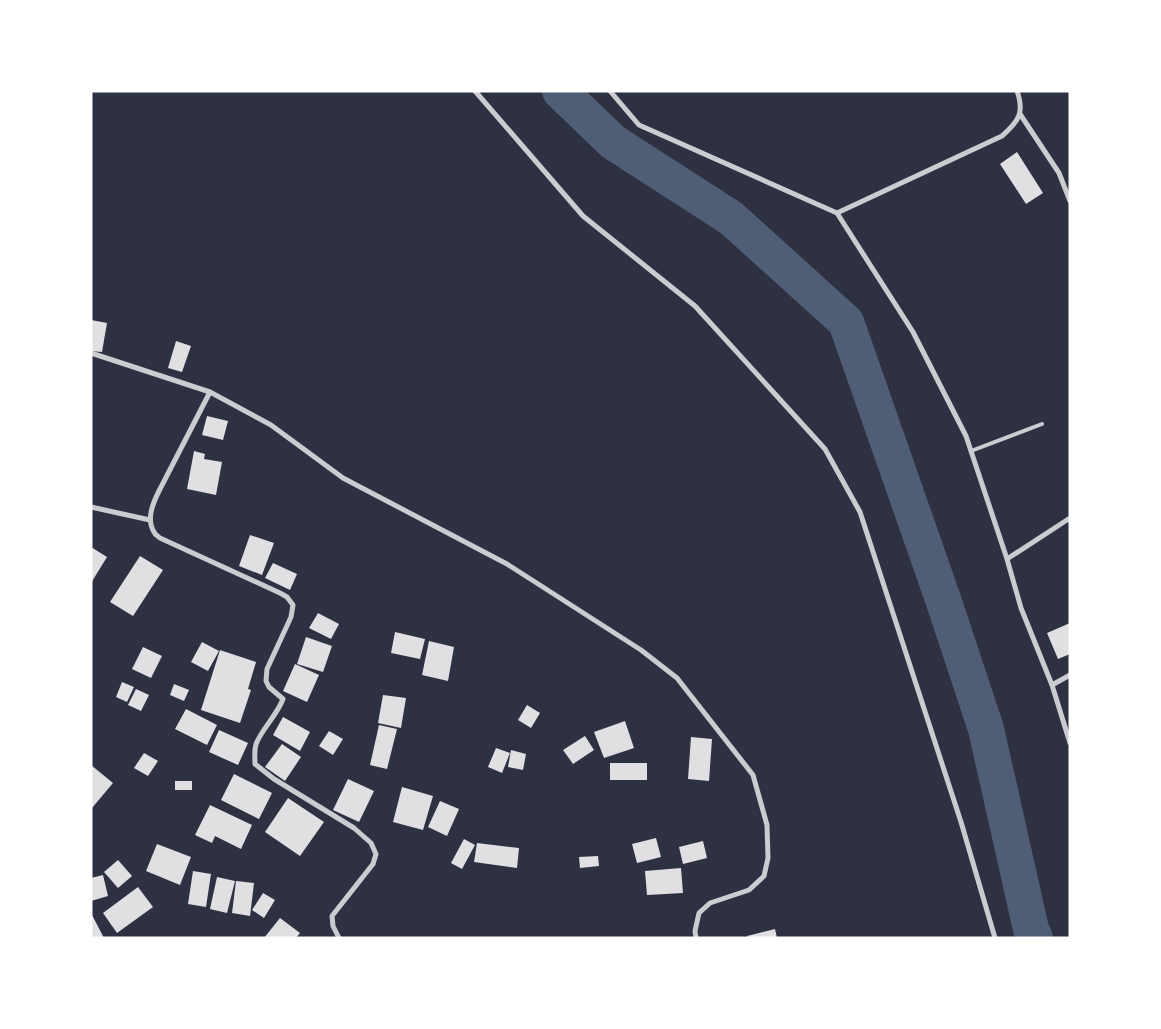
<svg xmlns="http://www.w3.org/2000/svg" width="1161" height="1029" font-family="Quicksand,sans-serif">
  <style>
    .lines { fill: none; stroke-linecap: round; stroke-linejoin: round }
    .river { stroke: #4f5d75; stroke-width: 36 }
    .building { fill: #e0e0e3 }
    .service { stroke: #caccd0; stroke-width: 4 }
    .minor { stroke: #caccd0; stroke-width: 5 }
  </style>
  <rect width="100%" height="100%" fill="#2d3142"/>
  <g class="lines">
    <path class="river" d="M 560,91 L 613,142 L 731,218 L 846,322 L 944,602 L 986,729 L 1031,929 L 1035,938"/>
  </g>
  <path class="building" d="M 1017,152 L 1043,193 L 1026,204 L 1000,164 Z
    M 91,320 L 107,323 L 102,352 L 91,351 Z
    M 176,341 L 191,346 L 182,372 L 168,368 Z
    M 207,416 L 228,421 L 223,440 L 202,435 Z
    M 194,451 L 205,454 L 204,459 L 222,462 L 216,495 L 187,489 Z
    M 250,535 L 274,543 L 262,575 L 239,566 Z
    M 91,547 L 107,557 L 91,583 Z
    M 140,556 L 163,570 L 133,616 L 110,602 Z
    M 273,563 L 297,574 L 290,590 L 265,578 Z
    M 318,613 L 339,624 L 331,639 L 309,628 Z
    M 1070,623 L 1070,654 L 1058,659 L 1047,633 Z
    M 395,632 L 425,639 L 420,659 L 391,653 Z
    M 306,637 L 332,646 L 323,672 L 297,664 Z
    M 429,641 L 454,647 L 448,681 L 422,675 Z
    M 202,642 L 219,651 L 208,671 L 191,662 Z
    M 143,647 L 162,656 L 151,678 L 132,669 Z
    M 220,650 L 256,662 L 248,689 L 251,690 L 240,723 L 201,710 Z
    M 295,664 L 319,675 L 307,702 L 283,691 Z
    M 122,682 L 134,687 L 127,702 L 116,697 Z
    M 174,684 L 189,690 L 184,701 L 170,695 Z
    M 136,689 L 149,695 L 141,711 L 128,705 Z
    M 383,695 L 406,698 L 401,728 L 378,723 Z
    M 527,705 L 540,713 L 531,728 L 518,720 Z
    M 186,709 L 217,725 L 207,745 L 175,729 Z
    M 283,717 L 310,732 L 300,751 L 273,735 Z
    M 625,721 L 634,748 L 604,758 L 594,732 Z
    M 379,725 L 397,729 L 387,769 L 370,765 Z
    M 219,730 L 248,743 L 238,765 L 209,752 Z
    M 329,731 L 343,739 L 333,755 L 319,746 Z
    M 585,736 L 594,750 L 573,764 L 563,750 Z
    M 691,737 L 712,739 L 709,781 L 688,779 Z
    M 282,744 L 301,757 L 285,781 L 265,767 Z
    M 496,748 L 510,753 L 502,773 L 488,767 Z
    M 511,750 L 526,754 L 523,770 L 508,767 Z
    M 144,753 L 158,761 L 148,776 L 134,768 Z
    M 610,763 L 647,763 L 647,780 L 610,780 Z
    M 91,765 L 113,783 L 92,808 L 91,807 Z
    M 234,774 L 272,793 L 259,819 L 221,800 Z
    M 348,779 L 374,791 L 359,822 L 333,810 Z
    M 175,781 L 192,781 L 192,790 L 175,790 Z
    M 402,787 L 433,796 L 423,830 L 393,822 Z
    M 288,798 L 324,822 L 300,856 L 265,832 Z
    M 440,801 L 459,809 L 447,836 L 428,827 Z
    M 210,805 L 252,825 L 241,849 L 215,836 L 212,843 L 195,835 Z
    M 656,838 L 661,857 L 637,863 L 632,844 Z
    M 464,839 L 475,845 L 462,869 L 451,863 Z
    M 703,841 L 707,858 L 683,864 L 679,847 Z
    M 477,843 L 519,848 L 517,868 L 474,862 Z
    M 157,844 L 191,857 L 180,885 L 146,871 Z
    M 598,856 L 599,866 L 580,868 L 579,857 Z
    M 118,860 L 132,876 L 118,888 L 104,872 Z
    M 681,868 L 683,893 L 647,895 L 645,871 Z
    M 193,871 L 211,874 L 206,907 L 188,904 Z
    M 103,875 L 108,896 L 91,901 L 91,878 Z
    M 217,877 L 235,881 L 227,913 L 210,909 Z
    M 236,881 L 254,883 L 250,916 L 232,913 Z
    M 138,887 L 153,907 L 117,933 L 103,913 Z
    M 263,893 L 275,900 L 264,918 L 252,910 Z
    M 91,913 L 104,938 L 91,938 Z
    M 280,918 L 300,933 L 296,938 L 264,938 Z
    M 775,929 L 777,938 L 748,938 L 747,936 Z"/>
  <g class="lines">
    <path class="service" d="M 971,451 L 1042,424"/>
    <path class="minor" d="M 475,91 L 583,216 L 695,306 L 825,449 L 860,512 L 961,822 L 995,938
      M 610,91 L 639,125 L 837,213 L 913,332 L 966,436 L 1007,559 L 1021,608 L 1052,685 L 1070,743
      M 1020,114 L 1059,173 L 1070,201
      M 837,213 L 1002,136 C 1018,122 1025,113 1017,91
      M 91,353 L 210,392 L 271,425 L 343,478 L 507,564 L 641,650 L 677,678 L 753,775 L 767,825 L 768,858 L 764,876 L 749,890 L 710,903 L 699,913 L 695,931 L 696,938
      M 210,392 L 159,491 C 153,503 146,519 154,532 C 155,535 158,536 160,538 L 280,593 L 287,597 L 293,605 L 291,617 L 267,669 L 266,681 L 269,687 L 283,699 C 277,715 262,729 256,744 C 254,751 255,757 255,764 L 274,779 L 354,828 L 371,843 L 376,854 L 373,864 L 332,916 L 333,926 L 339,938
      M 91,507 L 150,520
      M 1007,559 L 1070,518
      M 1052,685 L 1070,675"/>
  </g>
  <rect width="1161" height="1029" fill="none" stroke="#ffffff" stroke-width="185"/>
</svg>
